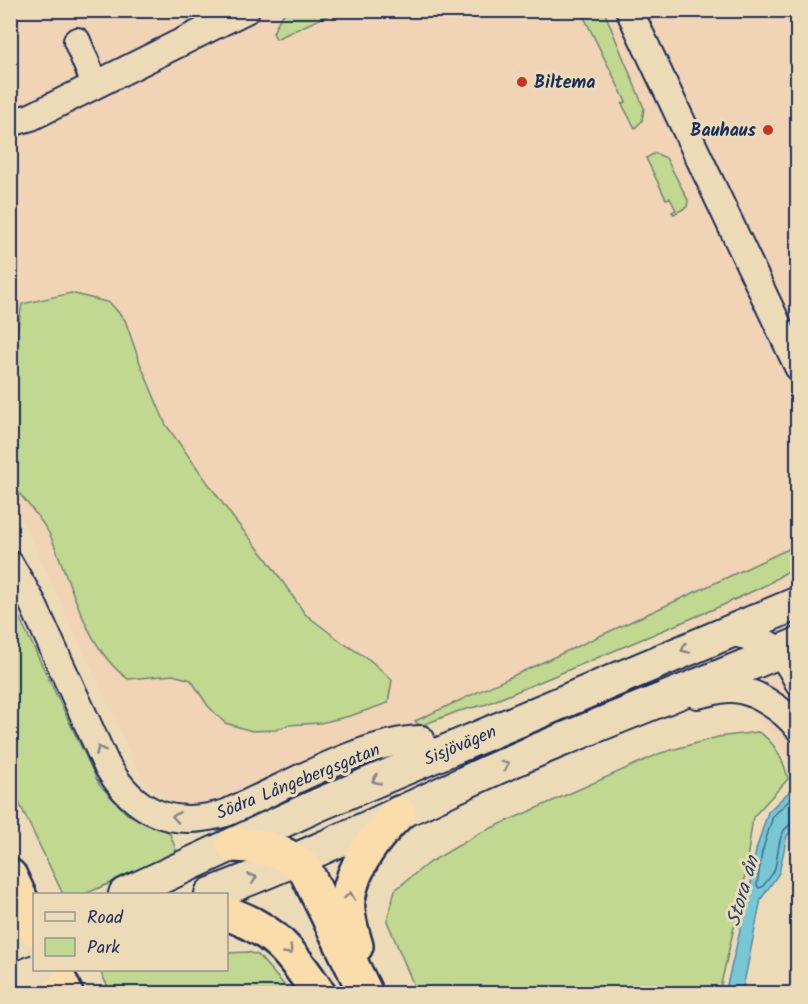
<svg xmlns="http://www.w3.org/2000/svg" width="808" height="1004" font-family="Kalam,sans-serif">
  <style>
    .built { fill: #f1d3b5 }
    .green { fill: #c0d88f; stroke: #6e8476; stroke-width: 1.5 }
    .water { fill: #78c7d5; stroke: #538aa5; stroke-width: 1.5 }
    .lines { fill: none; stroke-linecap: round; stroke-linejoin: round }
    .shore { stroke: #406c8e; stroke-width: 1.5 }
    .minor-casing { stroke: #1b2f5e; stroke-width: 30 }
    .tertiary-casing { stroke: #1b2f5e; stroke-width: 36 }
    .trunk-casing { stroke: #1b2f5e; stroke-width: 38 }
    .minor { stroke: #eddbb8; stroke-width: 26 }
    .tertiary { stroke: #eddbb8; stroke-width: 32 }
    .trunk { stroke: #faddab; stroke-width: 33 }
    .tertiary-bridge-casing { stroke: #1b2f5e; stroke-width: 36; stroke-linecap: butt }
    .tertiary-bridge { stroke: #eddbb8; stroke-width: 32 }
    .oneway { stroke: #84858b }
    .oneway2 { stroke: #8a8684 }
    .poi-dot { fill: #c8321e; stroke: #eddbb8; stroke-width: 2 }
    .labels { text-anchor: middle; stroke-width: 6; stroke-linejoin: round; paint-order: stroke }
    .poi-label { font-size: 18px; font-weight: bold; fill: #1b2f5e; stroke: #eddbb8; text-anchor: start }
    .street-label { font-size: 18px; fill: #1b2f5e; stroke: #eddbb8 }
    .water-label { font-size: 20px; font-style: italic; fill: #294670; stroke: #eddbb8 }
  </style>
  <rect width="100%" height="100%" fill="#eddbb8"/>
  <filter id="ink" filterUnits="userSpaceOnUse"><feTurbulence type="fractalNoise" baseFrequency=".0167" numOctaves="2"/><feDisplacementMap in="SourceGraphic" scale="12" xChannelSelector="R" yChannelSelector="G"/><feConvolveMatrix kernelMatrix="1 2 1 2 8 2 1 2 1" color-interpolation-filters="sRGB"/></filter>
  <g filter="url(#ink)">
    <path class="built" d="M 10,11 L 797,11 L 797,783 L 784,753 L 677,612 L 250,796 L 191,806 L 166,800 L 143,780 L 11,496 Z"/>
    <path class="green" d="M 289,10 L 337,10 L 337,11 L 276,39 L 273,33 C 277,24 280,15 289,10 Z
      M 581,11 L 604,11 L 644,108 L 642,121 L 635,128 L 622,104 L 626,102 Z
      M 655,153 L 666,158 L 688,200 L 687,207 L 674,214 L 672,212 L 676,210 L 670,198 L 666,199 L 646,158 Z
      M 71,293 L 110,303 L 125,320 L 140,363 L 166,425 L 234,519 L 266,558 L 305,614 L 343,643 L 370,660 L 392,680 L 388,703 L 350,716 L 320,723 L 288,725 L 276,730 L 252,731 L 225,723 L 208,706 L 191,680 L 173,675 L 128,679 C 86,650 71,581 50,535 C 43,521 22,497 11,483 L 11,387 L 17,369 L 17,332 L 22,304 Z
      M 795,546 L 797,552 L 797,565 L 768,584 L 721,606 L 487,704 L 459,711 L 420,726 L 415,721 Z
      M 11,600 L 99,784 L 127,814 L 164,828 L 170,834 L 176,850 L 172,857 L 85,894 L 63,894 L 11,786 Z
      M 758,732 C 774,740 784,761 788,779 L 753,817 L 743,888 L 719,993 L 417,993 L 387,921 L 395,890 L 427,864 L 478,834 L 661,753 L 718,737 Z
      M 248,952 L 258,955 L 291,993 L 111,993 L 101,973 L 102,970 L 226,970 L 227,953 Z"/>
    <path class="water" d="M 797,784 L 797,825 L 787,836 L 779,873 L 761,899 L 742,993 L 725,993 L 750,889 L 756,850 L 768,812 Z"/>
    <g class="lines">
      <path class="shore" d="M 798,792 L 773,816 L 762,852 L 757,885 L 759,888 L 762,887 C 766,882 771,877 774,871 C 780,855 775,825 798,822"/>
      <defs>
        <path id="minor" d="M 629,10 L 798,367
          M 77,41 L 95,84
          M 10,123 L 31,117 L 246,10
          M 10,564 L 31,600 L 106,764 C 134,813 171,829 226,813 C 282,789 361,741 421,739
          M 727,632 C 766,639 780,644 798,682
          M 697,695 C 708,693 719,689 730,689 C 753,688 785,711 798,728"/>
        <path id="tertiary" d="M 125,894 L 318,805 L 798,603
          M 211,894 C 293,863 373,825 453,788 C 565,735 683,693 798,644
          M 10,949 L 34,937"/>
        <path id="trunk" d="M 234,845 C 261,846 286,850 305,869 L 366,994
          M 10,876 L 34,927
          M 226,913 C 274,929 292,953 319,994
          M 356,946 C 352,932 346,914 348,900 C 353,864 375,837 399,813
          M 55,970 L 66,994"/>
      </defs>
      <use href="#minor" class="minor-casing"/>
      <use href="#tertiary" class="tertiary-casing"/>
      <use href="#trunk" class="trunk-casing"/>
      <use href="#minor" class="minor"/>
      <use href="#tertiary" class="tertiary"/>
      <use href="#trunk" class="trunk"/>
      <defs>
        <path id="tertiary-bridge" d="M 10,982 L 38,970"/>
      </defs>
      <use href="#tertiary-bridge" class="tertiary-bridge-casing"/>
      <use href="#tertiary-bridge" class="tertiary-bridge"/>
    </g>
    <defs><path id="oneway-chevron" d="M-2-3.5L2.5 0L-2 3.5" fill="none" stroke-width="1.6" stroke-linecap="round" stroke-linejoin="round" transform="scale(1.5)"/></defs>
    <g class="oneway">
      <use href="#oneway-chevron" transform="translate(685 649) rotate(157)"/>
      <use href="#oneway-chevron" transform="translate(100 750) rotate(-114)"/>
      <use href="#oneway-chevron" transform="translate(505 765) rotate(-23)"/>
      <use href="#oneway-chevron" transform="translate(376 780) rotate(157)"/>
      <use href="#oneway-chevron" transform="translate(176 817) rotate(-172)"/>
      <use href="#oneway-chevron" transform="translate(253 878) rotate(-22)"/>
    </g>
    <g class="oneway2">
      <use href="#oneway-chevron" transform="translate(350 896) rotate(-81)"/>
      <use href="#oneway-chevron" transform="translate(289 951) rotate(46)"/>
    </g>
  </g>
  <g class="poi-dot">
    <circle cx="522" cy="82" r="6"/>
    <circle cx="768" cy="130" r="6"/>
  </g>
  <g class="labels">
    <g class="poi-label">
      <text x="534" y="88">Biltema</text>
      <text x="756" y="136" text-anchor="end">Bauhaus</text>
    </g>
    <g class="street-label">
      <text transform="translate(460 745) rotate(-23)" y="6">Sisjövägen</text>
      <text transform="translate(298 781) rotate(-22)" y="6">Södra Långebergsgatan</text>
    </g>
    <g class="water-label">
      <text transform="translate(742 891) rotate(-74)" y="7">Stora ån</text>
    </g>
  </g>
  <rect width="808" height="1004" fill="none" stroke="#eddbb8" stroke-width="36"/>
  <rect x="18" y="18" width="772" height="968" fill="none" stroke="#1b2f5e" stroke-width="2" filter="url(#ink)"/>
  <rect x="33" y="893" width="195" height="78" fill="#eddbb8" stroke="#999694" stroke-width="1.5"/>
  <rect x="45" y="912" width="30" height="9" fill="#eddbb8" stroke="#999694" stroke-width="1.5"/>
  <text x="87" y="923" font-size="18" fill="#1b2f5e">Road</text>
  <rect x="45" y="938" width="30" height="18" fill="#c0d88f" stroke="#999694" stroke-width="1.5"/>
  <text x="87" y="953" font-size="18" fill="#1b2f5e">Park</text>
</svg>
